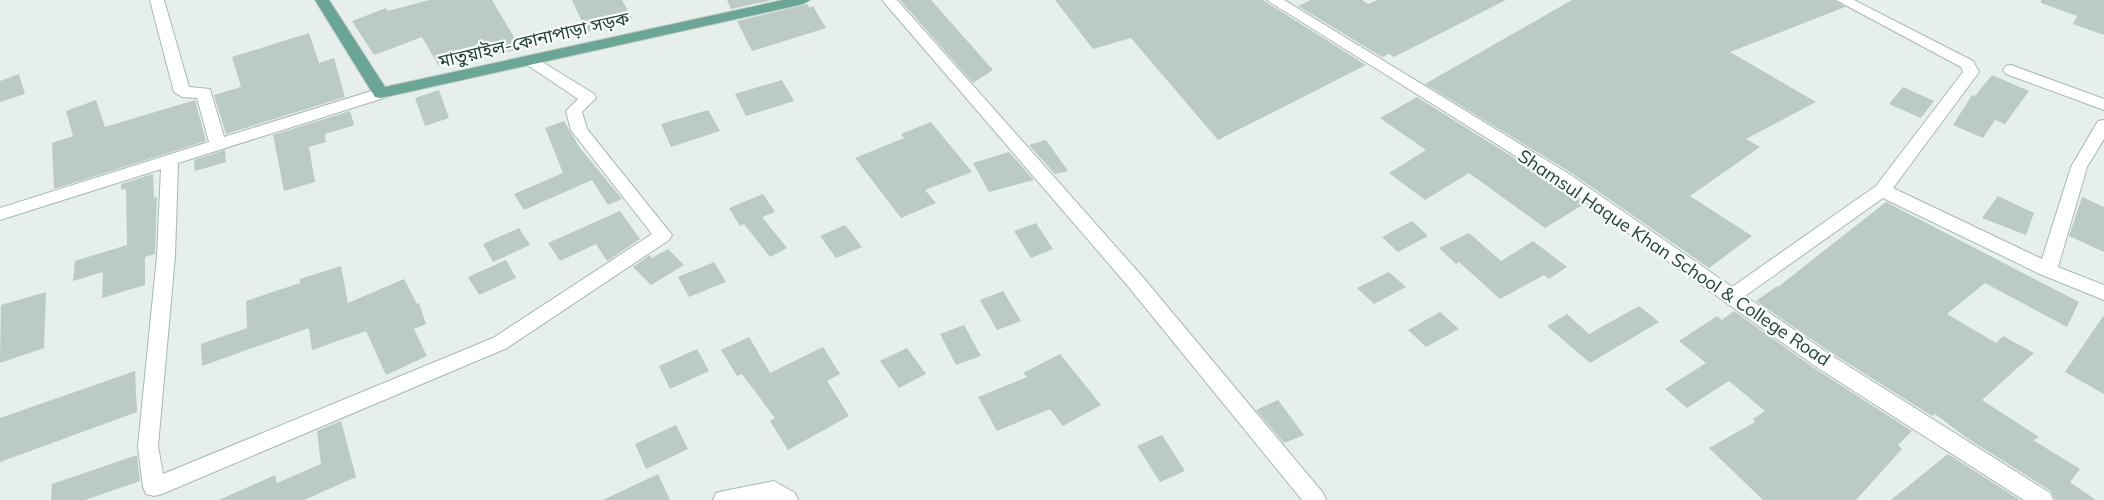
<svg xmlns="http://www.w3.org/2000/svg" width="2104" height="500" font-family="Mulish,'Noto Sans Bengali',sans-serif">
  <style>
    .building { fill: #bbcac4 }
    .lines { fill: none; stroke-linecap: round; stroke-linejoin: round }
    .minor-casing { stroke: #a8b8b2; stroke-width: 2 }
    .major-casing { stroke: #c2cac8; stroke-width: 2 }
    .minor { fill: #fff; fill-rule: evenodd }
    .major { fill: #6aa596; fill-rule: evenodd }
    .labels { text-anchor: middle; stroke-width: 4.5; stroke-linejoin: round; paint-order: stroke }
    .street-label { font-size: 18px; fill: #24423a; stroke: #f7fbf9 }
  </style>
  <rect width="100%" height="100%" fill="#e6efeb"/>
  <path class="building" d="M 429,0 L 492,0 L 521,49 L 439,66 L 422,37 L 374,55 L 352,21 L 386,8 L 388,11 Z
    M 572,0 L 622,0 L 632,18 L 587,32 Z
    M 727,0 L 772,0 L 731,9 Z
    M 900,0 L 931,0 L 993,70 L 973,83 Z
    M 1055,0 L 1263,0 L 1366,65 L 1218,140 L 1131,38 L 1093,49 Z
    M 1311,0 L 1362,0 L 1368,4 L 1378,0 L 1506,0 L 1394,57 L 1389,54 L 1382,57 L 1298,6 Z
    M 1572,0 L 1834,0 L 1845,7 L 1730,52 L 1816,102 L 1746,139 L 1760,147 L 1690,196 L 1752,236 L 1709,268 L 1570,172 L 1425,84 Z
    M 2041,0 L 2104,0 L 2104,35 L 2073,24 L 2077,16 L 2041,3 Z
    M 808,4 L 809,8 L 813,6 L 826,28 L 752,51 L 737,21 Z
    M 309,33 L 319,63 L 334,58 L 345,97 L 226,134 L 214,95 L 241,87 L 232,57 Z
    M 19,74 L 25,94 L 0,102 L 0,81 Z
    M 1992,75 L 2029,91 L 2005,124 L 1995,120 L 1983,138 L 1953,125 L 1972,95 L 1975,96 Z
    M 782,80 L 794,101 L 746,116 L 735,94 Z
    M 1903,87 L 1934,101 L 1921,118 L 1889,104 Z
    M 439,90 L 449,118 L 425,126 L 415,98 Z
    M 1417,97 L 1556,184 L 1584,204 L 1545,228 L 1469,173 L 1425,200 L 1389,173 L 1426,150 L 1380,118 Z
    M 96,100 L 105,127 L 195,100 L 206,141 L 54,189 L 52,143 L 73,136 L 66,111 Z
    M 708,110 L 720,131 L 671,147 L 661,124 Z
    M 350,111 L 354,124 L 352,126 L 325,134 L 326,142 L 309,147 L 315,182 L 284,191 L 273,135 Z
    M 564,121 L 580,148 L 622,199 L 608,205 L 592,180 L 524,210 L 514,194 L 563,173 L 545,128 Z
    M 931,122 L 972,172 L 925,190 L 936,203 L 901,218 L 855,158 L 904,138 L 901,134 Z
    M 1046,140 L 1068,171 L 1055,174 L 1029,145 Z
    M 225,150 L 226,162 L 195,171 L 194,160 Z
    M 1009,152 L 1034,180 L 989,192 L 973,163 Z
    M 153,174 L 154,198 L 157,197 L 155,254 L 145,257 L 145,285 L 102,298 L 103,272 L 73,281 L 75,261 L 127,245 L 126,189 L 121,190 L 121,184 Z
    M 763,194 L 775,212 L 762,217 L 787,248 L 770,257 L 744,224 L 740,226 L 729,208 Z
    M 1998,196 L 2034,213 L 2026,235 L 1982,218 Z
    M 2082,197 L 2104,207 L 2104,252 L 2069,236 Z
    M 1886,202 L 2079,302 L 2067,327 L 1985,283 L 1947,314 L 1996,343 L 2003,336 L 2034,353 L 1982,400 L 2039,437 L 2033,440 L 2080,469 L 2070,482 L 2096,500 L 2055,500 L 2051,491 L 1967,438 L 1935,414 L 1932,416 L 1830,352 L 1756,301 L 1777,286 L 1778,287 Z
    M 620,211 L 640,239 L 607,261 L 596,244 L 560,261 L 548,243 Z
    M 1412,221 L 1428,236 L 1398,252 L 1382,237 Z
    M 1036,223 L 1053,249 L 1031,258 L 1014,231 Z
    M 845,225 L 862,247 L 836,258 L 820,236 Z
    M 519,228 L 530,245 L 493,262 L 483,244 Z
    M 1469,233 L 1501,261 L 1533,241 L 1567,267 L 1549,279 L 1544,275 L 1500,299 L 1459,262 L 1456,264 L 1439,248 Z
    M 668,249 L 684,265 L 651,285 L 633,267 L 650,255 L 652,258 Z
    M 506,260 L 516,278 L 479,295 L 468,277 Z
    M 714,262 L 726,282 L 689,297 L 678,277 Z
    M 341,266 L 348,303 L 404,279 L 417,304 L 419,303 L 426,324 L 414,329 L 427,356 L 386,375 L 366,331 L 312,350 L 309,328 L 202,366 L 201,344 L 247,328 L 246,301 L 300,283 L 300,279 Z
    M 1389,272 L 1406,287 L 1374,304 L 1357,288 Z
    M 1003,291 L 1021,321 L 997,330 L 980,300 Z
    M 46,292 L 44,348 L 0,363 L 1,305 Z
    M 1639,306 L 1659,322 L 1590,363 L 1547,326 L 1567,314 L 1589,334 Z
    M 1734,311 L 1814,368 L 1912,431 L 1898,445 L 1902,449 L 1856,500 L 1763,500 L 1709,448 L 1755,422 L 1753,419 L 1765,411 L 1729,381 L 1687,408 L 1665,389 L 1706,363 L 1679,341 L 1717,316 L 1722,320 Z
    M 1440,312 L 1459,329 L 1426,347 L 1408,330 Z
    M 2104,315 L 2104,394 L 2065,372 Z
    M 964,325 L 981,356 L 956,365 L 940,334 Z
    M 749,337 L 770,373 L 823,347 L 840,374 L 827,381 L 849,416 L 788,450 L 770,421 L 775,418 L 742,374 L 737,376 L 721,350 Z
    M 907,348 L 926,374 L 899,388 L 880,361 Z
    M 697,349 L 709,371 L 670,389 L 659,366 Z
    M 1060,354 L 1101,405 L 1063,426 L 1050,409 L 997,431 L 978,397 L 1027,377 L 1023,373 Z
    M 135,371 L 137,412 L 0,462 L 0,418 Z
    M 1278,400 L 1304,435 L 1284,443 L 1256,410 Z
    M 341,421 L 356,477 L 304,500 L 219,500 L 275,475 L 277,483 L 321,464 L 317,431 Z
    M 676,425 L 688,449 L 646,469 L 635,444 Z
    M 1162,435 L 1185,471 L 1160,482 L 1137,446 Z
    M 1948,454 L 2020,500 L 1891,500 Z
    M 137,455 L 140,481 L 85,500 L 51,500 L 52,484 Z
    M 658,474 L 670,500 L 603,500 Z"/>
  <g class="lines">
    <defs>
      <path id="minor" d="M 150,0 L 164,0 L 189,87 L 210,89 L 224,137 L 381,88 L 389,93 L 387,97 L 178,163 L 175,256 L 158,446 L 163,474 L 493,338 L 652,234 L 571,130 L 566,111 L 578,99 L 526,64 L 523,61 L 526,58 L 536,58 L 594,94 L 596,98 L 582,112 L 587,129 L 672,235 L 669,240 L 507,348 L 162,494 L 154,496 L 146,494 L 143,487 L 138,446 L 157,256 L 161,169 L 0,220 L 0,208 L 209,142 L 197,98 L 182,97 L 174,92 Z
        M 882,0 L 897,0 L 1141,275 L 1323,493 L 1326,500 L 1302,500 L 1127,285 Z
        M 1267,0 L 1284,0 L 1569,174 L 1732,287 L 1876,186 L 1963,72 L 1961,67 L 1836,0 L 1854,0 L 1973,61 L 1979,72 L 1893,188 L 2042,259 L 2071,167 L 2098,121 L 2104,120 L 2104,139 L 2087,167 L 2058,267 L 2104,285 L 2104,300 L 2042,275 L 1883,198 L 1745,296 L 1829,354 L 2050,493 L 2053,500 L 2024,500 L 1815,366 L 1557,182 Z
        M 2011,65 L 2104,99 L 2104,110 L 2006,74 L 2003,70 L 2006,66 Z
        M 774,481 L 795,493 L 798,500 L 713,500 L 716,493 L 724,491 Z"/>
      <path id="major" d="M 315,0 L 329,0 L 385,87 L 783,0 L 810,0 L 803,4 L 381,98 L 375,97 Z"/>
    </defs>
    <use href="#minor" class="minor-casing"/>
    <use href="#major" class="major-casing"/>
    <use href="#minor" class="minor"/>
    <use href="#major" class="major"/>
  </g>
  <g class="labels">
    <g class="street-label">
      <text transform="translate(534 40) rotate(-13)" y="6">মাতুয়াইল-কোনাপাড়া সড়ক</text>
      <text transform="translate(1674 258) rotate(34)" y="6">Shamsul Haque Khan School &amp; College Road</text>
    </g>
  </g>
</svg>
